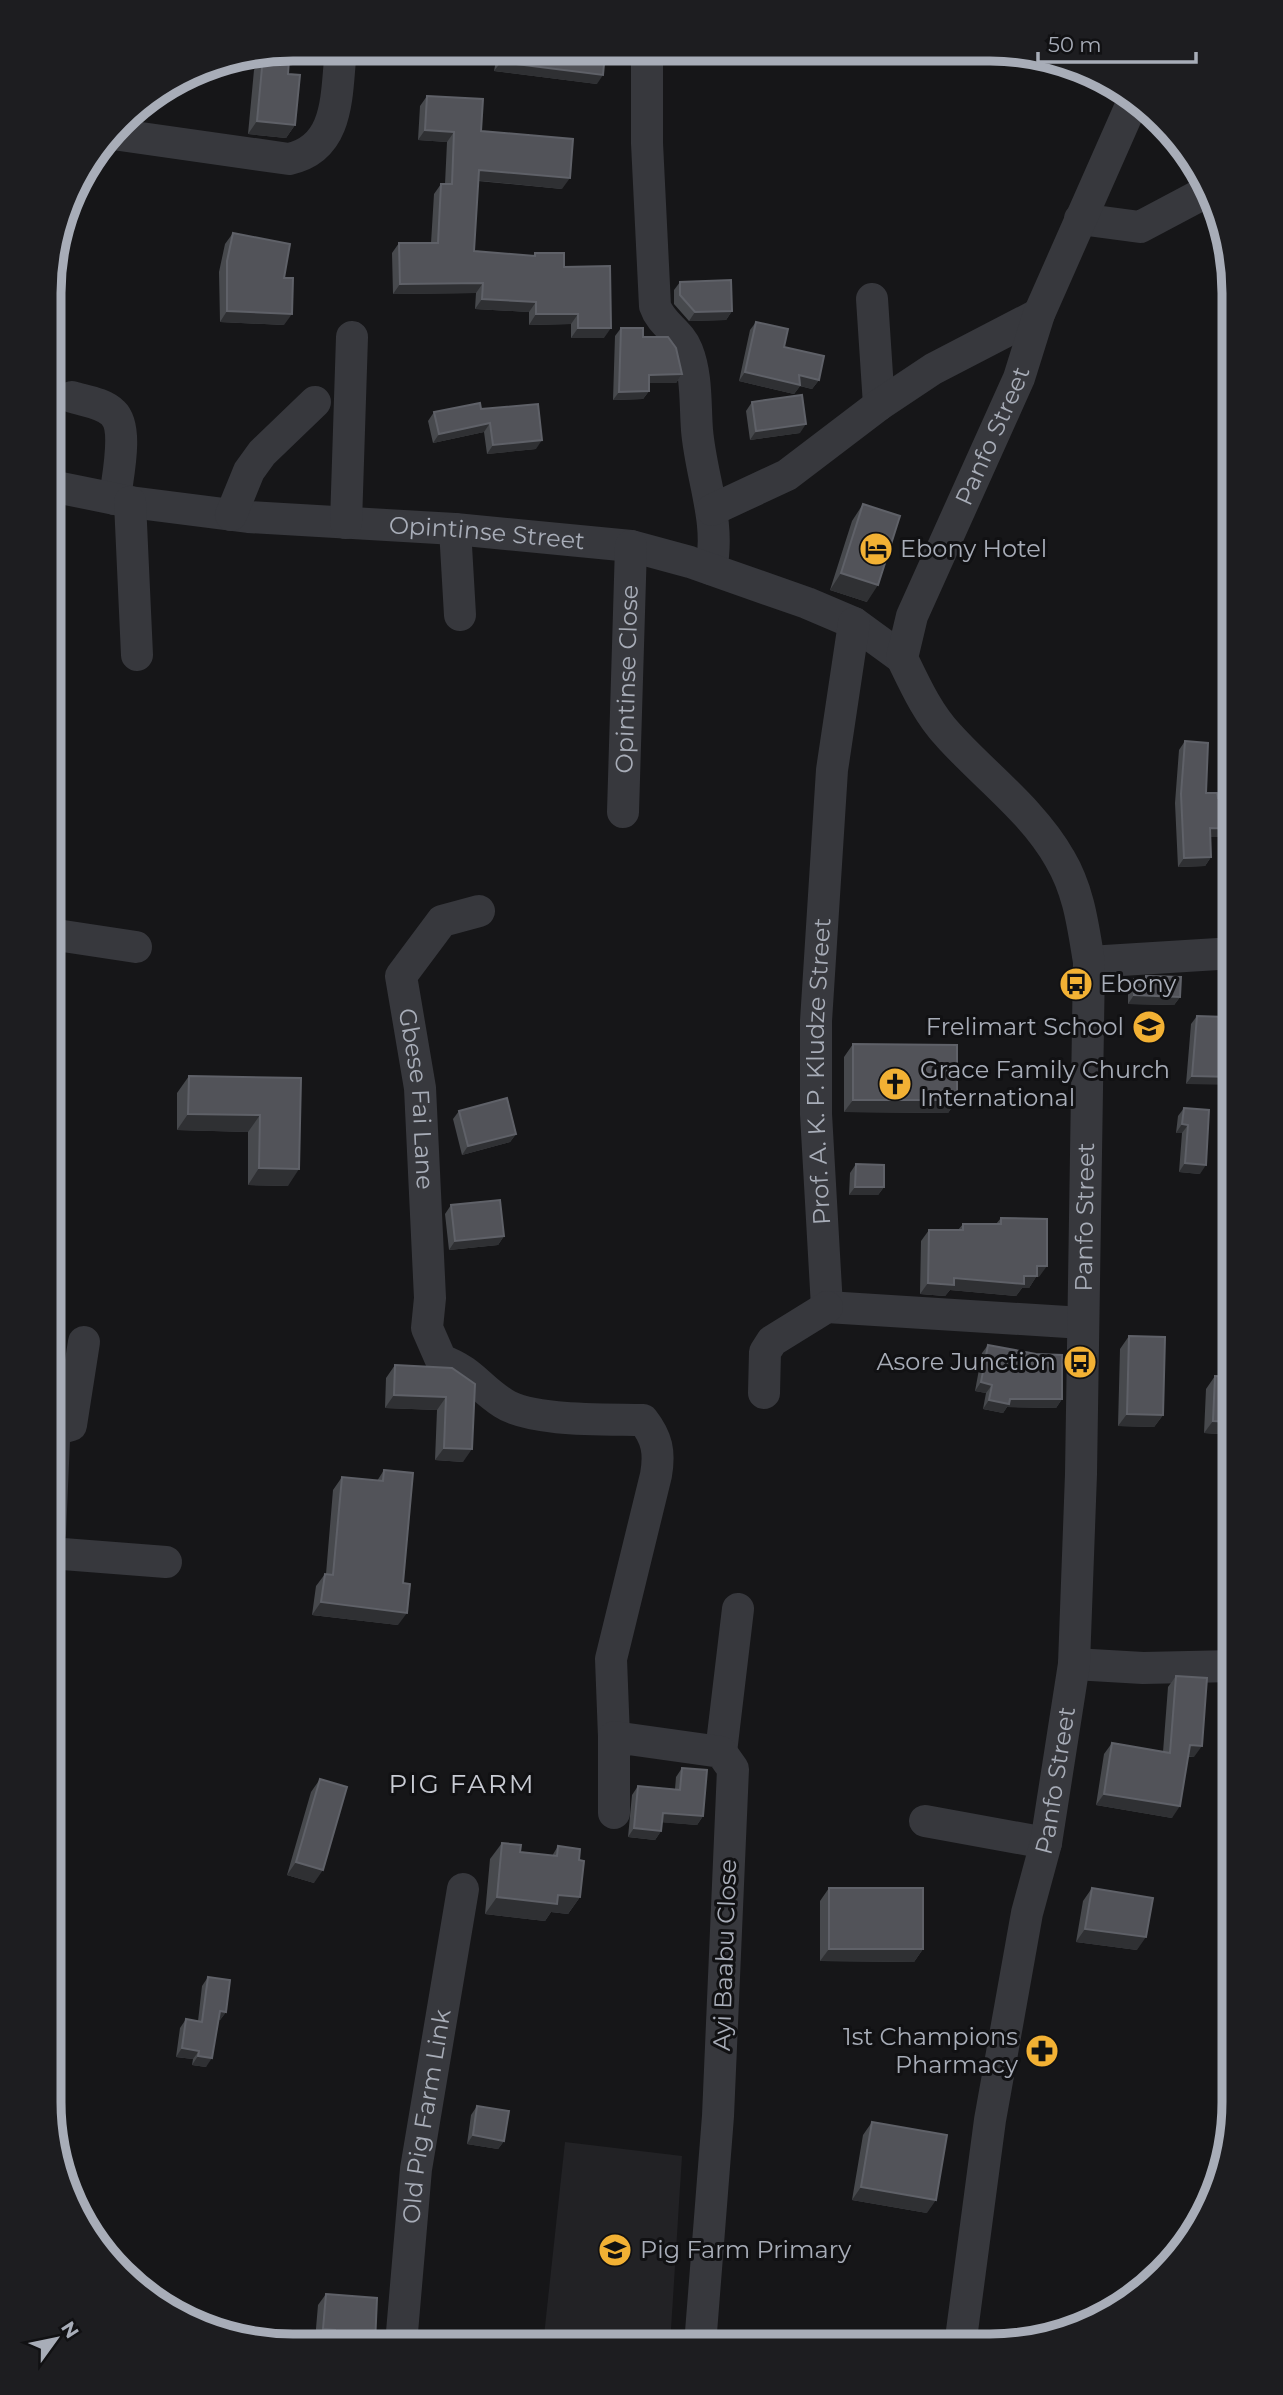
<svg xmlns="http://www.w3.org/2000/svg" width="1283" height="2395" font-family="Montserrat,sans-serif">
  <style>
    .built { fill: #222225 }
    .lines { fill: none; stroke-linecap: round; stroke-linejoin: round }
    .minor { stroke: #37383d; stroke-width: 32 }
    .wall { fill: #47494d }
    .shaded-wall { fill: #2f3033 }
    .building { fill: #525359; stroke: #5f6168; stroke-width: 2 }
    .labels { text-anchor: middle; stroke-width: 6; stroke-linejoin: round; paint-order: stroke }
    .street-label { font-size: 24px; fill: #a8adb8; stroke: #111113 }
    .poi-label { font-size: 24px; fill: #a8adb8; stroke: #111113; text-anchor: start }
    .neighbourhood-label { font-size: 26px; letter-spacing: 2px; fill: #c9ccd4; stroke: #111113 }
    .rim { fill: none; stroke: #a8adb8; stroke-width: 9 }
  </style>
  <rect width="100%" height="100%" fill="#161618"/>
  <path class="built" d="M 565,2142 L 682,2156 L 670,2345 L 543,2345 Z"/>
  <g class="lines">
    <g class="minor">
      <path d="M 647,51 L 647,143 L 655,306 C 661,324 680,332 687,350 C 697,375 695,403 697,430 C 701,478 721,521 711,569"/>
      <path d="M 113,134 L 289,159 C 341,148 336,92 341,49"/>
      <path d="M 1080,219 L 1140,227 L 1206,192"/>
      <path d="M 872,299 L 879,405"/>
      <path d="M 72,397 C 85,401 103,403 113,413 C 129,428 117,478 115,499"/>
      <path id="s1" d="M 51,486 L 130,502 L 248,517 L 455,529 L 631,546 L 690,562 L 807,603 L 854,623 L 902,658"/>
      <path d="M 130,502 L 137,655"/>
      <path d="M 712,510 L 787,475 L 879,405 L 933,369 L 1039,314"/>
      <path d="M 231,515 L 249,471 L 262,453 L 315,402"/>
      <path d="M 346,523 L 352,337"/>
      <path d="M 455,529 L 460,615"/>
      <path id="s2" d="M 623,812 L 631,546"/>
      <path id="s3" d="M 479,911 L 442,921 L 401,976 L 420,1088 L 430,1298 L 427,1328 L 441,1360 C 472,1371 478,1387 503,1403 C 531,1422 608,1419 643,1420 C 657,1438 660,1452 656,1475 L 611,1659 L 614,1737"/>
      <path d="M 50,934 L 136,947"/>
      <path d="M 1089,962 L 1234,953"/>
      <path id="s4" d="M 827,1307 L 816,1114 L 816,1021 L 832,770 L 854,623"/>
      <path d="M 827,1307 L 1083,1323"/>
      <path d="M 764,1393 L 765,1352 L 772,1341 L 827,1307"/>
      <path d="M 50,1431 L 71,1425 L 84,1342"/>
      <path d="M 50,1533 L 54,1440 L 50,1437"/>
      <path d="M 50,1553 L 166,1562"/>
      <path d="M 1074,1664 L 1143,1668 L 1234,1666"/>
      <path d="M 721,1752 L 738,1609"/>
      <path d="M 614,1813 L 614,1737 L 721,1752 L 733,1769 L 718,2116 L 700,2345"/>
      <path d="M 925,1821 L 1046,1843"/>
      <path id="s5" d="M 401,2344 L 416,2169 L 463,1889"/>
      <path id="s6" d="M 960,2346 L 990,2120 L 1027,1913 L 1046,1843 L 1074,1664 L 1081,1474 L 1089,962 C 1083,926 1079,891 1060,859 C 1033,811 985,776 949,736 C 928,714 915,685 902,658 L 912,616 L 1019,378 L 1039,314 L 1133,101"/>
    </g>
  </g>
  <path class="wall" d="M 498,50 L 589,51 L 597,84 L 494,71 Z
    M 263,57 L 288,74 L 295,125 L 286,138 L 248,134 L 254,70 Z
    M 427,96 L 481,131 L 562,189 L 478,181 L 474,251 L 533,256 L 535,253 L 564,267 L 604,338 L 571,338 L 571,324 L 529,325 L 529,312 L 475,309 L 476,293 L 393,294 L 392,253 L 399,243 L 431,243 L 434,194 L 441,184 L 445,184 L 447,142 L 418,140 L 420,106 Z
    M 233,233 L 284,325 L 220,322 L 219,272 L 225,244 Z
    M 680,282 L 732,311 L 726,320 L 689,321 L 674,304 L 674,290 Z
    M 756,322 L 784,347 L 819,380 L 812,389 L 800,386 L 794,394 L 739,381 L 750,330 Z
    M 621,328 L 643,337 L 682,374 L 676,383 L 649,383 L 649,391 L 643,399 L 613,400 L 615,336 Z
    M 752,402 L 800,433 L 750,440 L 746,411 Z
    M 481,409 L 536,449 L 487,454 L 484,432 L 433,443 L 428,421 L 434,412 Z
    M 863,504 L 867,602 L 830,590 L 852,521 Z
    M 1185,741 L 1206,793 L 1218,798 L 1234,798 L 1234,837 L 1210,837 L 1211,857 L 1205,866 L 1178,867 L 1175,803 L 1179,750 Z
    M 1146,976 L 1180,997 L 1174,1005 L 1128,1004 L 1128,987 L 1134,979 L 1144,979 Z
    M 1197,1016 L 1225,1052 L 1186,1084 L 1191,1024 Z
    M 853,1044 L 957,1100 L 948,1113 L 844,1112 L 844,1057 Z
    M 189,1076 L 301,1078 L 288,1186 L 248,1185 L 248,1132 L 177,1130 L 177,1093 Z
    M 1184,1108 L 1200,1174 L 1179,1172 L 1182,1133 L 1176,1133 L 1178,1116 Z
    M 459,1111 L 516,1134 L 510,1142 L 462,1155 L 453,1119 Z
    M 856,1164 L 884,1187 L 878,1195 L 849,1195 L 850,1173 Z
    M 451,1205 L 504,1236 L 498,1245 L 449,1250 L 445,1214 Z
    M 1001,1218 L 1039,1277 L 1036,1277 L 1029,1288 L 1022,1288 L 1016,1296 L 950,1290 L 945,1296 L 920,1294 L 921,1241 L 929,1230 L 958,1230 L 963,1224 L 996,1224 Z
    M 1129,1336 L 1163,1415 L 1154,1427 L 1118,1426 L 1120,1349 Z
    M 988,1345 L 1062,1399 L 1056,1408 L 1007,1407 L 1003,1413 L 983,1409 L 986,1393 L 975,1391 L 982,1353 Z
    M 395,1365 L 475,1384 L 463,1462 L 435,1460 L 437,1410 L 385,1408 L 386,1378 Z
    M 1215,1376 L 1234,1377 L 1234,1435 L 1204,1433 L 1206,1389 Z
    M 384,1470 L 398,1625 L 312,1615 L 316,1586 L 325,1574 L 326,1574 L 333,1490 L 342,1477 L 377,1481 Z
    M 1176,1676 L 1194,1757 L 1188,1757 L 1172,1818 L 1096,1805 L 1104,1754 L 1112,1743 L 1163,1752 L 1168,1687 Z
    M 682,1768 L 703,1816 L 697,1825 L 662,1822 L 661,1831 L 655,1840 L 628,1837 L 632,1795 L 638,1786 L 675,1789 L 676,1777 Z
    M 320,1779 L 314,1883 L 287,1875 L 311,1792 Z
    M 502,1843 L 520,1852 L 552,1856 L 558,1846 L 579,1860 L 580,1897 L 568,1914 L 551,1912 L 545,1921 L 485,1914 L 490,1859 Z
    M 829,1888 L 923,1949 L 914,1962 L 820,1961 L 820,1901 Z
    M 1092,1888 L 1137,1950 L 1076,1942 L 1083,1901 Z
    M 208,1977 L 226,2012 L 220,2020 L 218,2020 L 206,2067 L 192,2065 L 193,2059 L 176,2057 L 180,2028 L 186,2019 L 198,2021 L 202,1986 Z
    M 477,2106 L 504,2141 L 498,2149 L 467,2144 L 471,2115 Z
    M 872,2122 L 927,2213 L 852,2200 L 863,2135 Z
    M 326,2294 L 375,2344 L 327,2344 L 327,2341 L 315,2340 L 318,2305 Z"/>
  <path class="shaded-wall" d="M 501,62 L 603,75 L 597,84 L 494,71 Z
    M 135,108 L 145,109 L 139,118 L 127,116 L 132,110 Z
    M 257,121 L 295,125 L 286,138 L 248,134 Z
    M 425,130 L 454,132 L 447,142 L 418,140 Z
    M 479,170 L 570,178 L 562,189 L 472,180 Z
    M 483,283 L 476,293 L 393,294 L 400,284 Z
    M 482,299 L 536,302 L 529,312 L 475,309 Z
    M 227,311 L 292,314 L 284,325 L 220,322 Z
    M 732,311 L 726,320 L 689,321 L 695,312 Z
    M 536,314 L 578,314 L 571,324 L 529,325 Z
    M 578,328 L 611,328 L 604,338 L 571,338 Z
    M 745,372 L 799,375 L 819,380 L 812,389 L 800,386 L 794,394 L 739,381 Z
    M 682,374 L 676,383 L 643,383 L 649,375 Z
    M 649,391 L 643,399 L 613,400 L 619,392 Z
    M 490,423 L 484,432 L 433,443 L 439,434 Z
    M 806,424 L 800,433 L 750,440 L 756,431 Z
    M 542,440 L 536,449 L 487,454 L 493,445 Z
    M 841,573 L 878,585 L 867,602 L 830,590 Z
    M 1210,828 L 1234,829 L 1234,837 L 1204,837 Z
    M 1211,857 L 1205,866 L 1178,867 L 1184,858 Z
    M 1134,995 L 1180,997 L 1174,1005 L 1128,1004 Z
    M 1192,1076 L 1234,1077 L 1234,1085 L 1186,1084 Z
    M 853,1100 L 957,1100 L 948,1113 L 844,1112 Z
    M 188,1114 L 260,1115 L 248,1132 L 177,1130 Z
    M 1182,1124 L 1188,1125 L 1182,1133 L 1176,1133 Z
    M 516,1134 L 510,1142 L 462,1155 L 468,1146 Z
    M 1185,1163 L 1206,1165 L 1200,1174 L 1179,1172 Z
    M 259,1168 L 299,1169 L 288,1186 L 248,1185 Z
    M 855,1187 L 884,1187 L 878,1195 L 849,1195 Z
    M 504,1236 L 498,1245 L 449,1250 L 455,1241 Z
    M 1037,1266 L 1047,1266 L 1039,1277 L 1036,1277 L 1029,1288 L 1022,1288 L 1016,1296 L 950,1290 L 945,1296 L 920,1294 L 928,1283 L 954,1278 L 1024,1276 Z
    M 981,1382 L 992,1385 L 986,1393 L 975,1391 Z
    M 394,1395 L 446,1397 L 437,1410 L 385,1408 Z
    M 1010,1399 L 1062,1399 L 1056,1408 L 1007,1407 L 1003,1413 L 983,1409 L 989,1400 Z
    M 1127,1414 L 1163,1415 L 1154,1427 L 1118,1426 Z
    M 1213,1421 L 1234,1422 L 1234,1435 L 1204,1433 Z
    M 444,1448 L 472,1449 L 463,1462 L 435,1460 Z
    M 321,1602 L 407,1613 L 398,1625 L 312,1615 Z
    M 1190,1745 L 1202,1746 L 1194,1757 L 1182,1756 Z
    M 1104,1794 L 1180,1806 L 1172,1818 L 1096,1805 Z
    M 663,1813 L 703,1816 L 697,1825 L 657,1822 Z
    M 634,1828 L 661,1831 L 655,1840 L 628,1837 Z
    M 296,1862 L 323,1870 L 314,1883 L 287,1875 Z
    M 558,1895 L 580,1897 L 568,1914 L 551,1912 L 545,1921 L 485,1914 L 497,1897 Z
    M 1085,1929 L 1146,1937 L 1137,1950 L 1076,1942 Z
    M 829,1949 L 923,1949 L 914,1962 L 820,1961 Z
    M 220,2011 L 226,2012 L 220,2020 L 214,2019 Z
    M 182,2048 L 199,2051 L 193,2059 L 176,2057 Z
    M 198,2056 L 212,2058 L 206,2067 L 192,2065 Z
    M 473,2135 L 504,2141 L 498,2149 L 467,2144 Z
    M 861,2187 L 936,2200 L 927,2213 L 852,2200 Z
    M 323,2329 L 335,2330 L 327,2341 L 315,2340 Z"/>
  <path class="building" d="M 503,50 L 589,51 L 605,53 L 603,75 L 501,62 Z
    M 263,57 L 289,60 L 288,74 L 300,75 L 295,125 L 257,121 Z
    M 427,96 L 483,99 L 481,131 L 573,139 L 570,178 L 479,170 L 474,251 L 535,256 L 535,253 L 564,253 L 564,267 L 610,266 L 611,328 L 578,328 L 578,314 L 536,314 L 536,302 L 482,299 L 483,283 L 400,284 L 399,243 L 438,243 L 441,184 L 452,184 L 454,132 L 425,130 Z
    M 146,101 L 145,109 L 135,108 Z
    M 233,233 L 290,244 L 284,278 L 293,278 L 292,314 L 227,311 L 227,261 Z
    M 731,280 L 732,311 L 695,312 L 680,295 L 680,282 Z
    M 756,322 L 788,329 L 784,347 L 824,356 L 819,380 L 799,375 L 800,385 L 745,372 Z
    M 621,328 L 643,328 L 643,337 L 668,337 L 676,348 L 682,374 L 649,375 L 649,391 L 619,392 Z
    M 802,395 L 806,424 L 756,431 L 752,402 Z
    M 480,403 L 481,409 L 538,404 L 542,440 L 493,445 L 490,423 L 439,434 L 434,412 Z
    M 863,504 L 900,516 L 878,585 L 841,573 Z
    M 1185,741 L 1208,743 L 1206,793 L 1217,793 L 1218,798 L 1234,798 L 1234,829 L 1210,828 L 1211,857 L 1184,858 L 1181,794 Z
    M 1146,976 L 1181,977 L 1180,997 L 1134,995 L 1134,979 L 1146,979 Z
    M 1197,1016 L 1226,1017 L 1225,1052 L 1234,1052 L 1234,1077 L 1192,1076 Z
    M 853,1044 L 957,1045 L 957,1100 L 853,1100 Z
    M 189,1076 L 301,1078 L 299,1169 L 259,1168 L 260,1115 L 188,1114 Z
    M 507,1098 L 516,1134 L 468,1146 L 459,1111 Z
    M 1184,1108 L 1209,1110 L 1206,1165 L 1185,1163 L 1188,1125 L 1182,1124 Z
    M 856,1164 L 884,1165 L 884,1187 L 855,1187 Z
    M 500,1200 L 504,1236 L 455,1241 L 451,1205 Z
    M 1001,1218 L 1047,1219 L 1047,1266 L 1037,1266 L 1037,1276 L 1024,1276 L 1024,1284 L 954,1278 L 954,1285 L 928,1283 L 929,1230 L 963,1230 L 963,1224 L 1001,1224 Z
    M 1129,1336 L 1165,1337 L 1163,1415 L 1127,1414 Z
    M 988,1345 L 1036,1354 L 1062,1355 L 1062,1399 L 1010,1399 L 1009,1404 L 989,1400 L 992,1385 L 981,1382 Z
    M 395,1365 L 452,1368 L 475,1384 L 472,1449 L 444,1448 L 446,1397 L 394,1395 Z
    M 1215,1376 L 1234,1377 L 1234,1422 L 1213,1421 Z
    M 384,1470 L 413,1473 L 403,1583 L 410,1584 L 407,1613 L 321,1602 L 325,1574 L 333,1575 L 342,1477 L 383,1481 Z
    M 1176,1676 L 1207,1678 L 1202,1746 L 1190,1745 L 1180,1806 L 1104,1794 L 1112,1743 L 1170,1753 Z
    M 682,1768 L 707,1770 L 703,1816 L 663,1813 L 661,1831 L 634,1828 L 638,1786 L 680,1790 Z
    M 320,1779 L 347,1787 L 323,1870 L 296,1862 Z
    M 502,1843 L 521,1845 L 520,1852 L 557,1856 L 558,1846 L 580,1849 L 579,1860 L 584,1861 L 580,1897 L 558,1895 L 557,1904 L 497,1897 Z
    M 829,1888 L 923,1888 L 923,1949 L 829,1949 Z
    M 1092,1888 L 1153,1898 L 1146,1937 L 1085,1929 Z
    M 208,1977 L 230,1980 L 226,2012 L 220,2011 L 212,2058 L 198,2056 L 199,2051 L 182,2048 L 186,2019 L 202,2022 Z
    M 477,2106 L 509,2111 L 504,2141 L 473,2135 Z
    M 872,2122 L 947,2135 L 936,2200 L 861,2187 Z
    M 326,2294 L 377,2298 L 375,2344 L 334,2344 L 335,2330 L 323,2329 Z"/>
  <defs>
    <symbol id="hotel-disc" viewBox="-11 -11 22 22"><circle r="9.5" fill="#f2b134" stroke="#111113"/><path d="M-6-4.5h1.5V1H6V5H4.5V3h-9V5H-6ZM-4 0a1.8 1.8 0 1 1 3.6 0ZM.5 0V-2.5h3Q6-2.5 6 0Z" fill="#111"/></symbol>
    <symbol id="bus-disc" viewBox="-11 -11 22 22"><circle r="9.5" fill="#f2b134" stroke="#111113"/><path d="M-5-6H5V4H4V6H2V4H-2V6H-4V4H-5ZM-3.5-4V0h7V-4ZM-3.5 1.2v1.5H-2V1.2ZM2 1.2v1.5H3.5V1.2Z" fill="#111"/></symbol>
    <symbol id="school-disc" viewBox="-11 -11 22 22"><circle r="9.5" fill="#f2b134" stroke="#111113"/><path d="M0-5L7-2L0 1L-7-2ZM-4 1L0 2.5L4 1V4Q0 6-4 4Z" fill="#111"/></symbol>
    <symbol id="church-disc" viewBox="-11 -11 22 22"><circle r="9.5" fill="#f2b134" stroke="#111113"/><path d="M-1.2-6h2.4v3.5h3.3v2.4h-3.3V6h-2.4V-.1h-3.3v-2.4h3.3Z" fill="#111"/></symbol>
    <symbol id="pharmacy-disc" viewBox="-11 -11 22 22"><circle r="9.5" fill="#f2b134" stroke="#111113"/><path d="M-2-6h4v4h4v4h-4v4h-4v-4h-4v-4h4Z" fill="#111"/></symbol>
  </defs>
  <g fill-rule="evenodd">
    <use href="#hotel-disc" x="857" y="530" width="38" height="38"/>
    <use href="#bus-disc" x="1057" y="965" width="38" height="38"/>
    <use href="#school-disc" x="1130" y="1008" width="38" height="38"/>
    <use href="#church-disc" x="876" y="1065" width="38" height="38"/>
    <use href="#bus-disc" x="1061" y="1343" width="38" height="38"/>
    <use href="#pharmacy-disc" x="1023" y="2032" width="38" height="38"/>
    <use href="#school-disc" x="596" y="2231" width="38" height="38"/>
  </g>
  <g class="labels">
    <g class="street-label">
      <text dy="8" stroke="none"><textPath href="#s6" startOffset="2000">Panfo Street</textPath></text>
      <text dy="8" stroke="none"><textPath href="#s1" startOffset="439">Opintinse Street</textPath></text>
      <text dy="8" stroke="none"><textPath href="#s2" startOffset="133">Opintinse Close</textPath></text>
      <text dy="8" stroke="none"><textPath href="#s4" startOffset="236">Prof. A. K. P. Kludze Street</textPath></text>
      <text dy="8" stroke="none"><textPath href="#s3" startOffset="231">Gbese Fai Lane</textPath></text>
      <text dy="8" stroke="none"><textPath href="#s6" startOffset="1139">Panfo Street</textPath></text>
      <text dy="8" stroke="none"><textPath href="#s6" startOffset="574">Panfo Street</textPath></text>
      <text transform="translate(725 1955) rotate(-88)" y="8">Ayi Baabu Close</text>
      <text dy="8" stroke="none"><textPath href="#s5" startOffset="229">Old Pig Farm Link</textPath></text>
    </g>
    <g class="poi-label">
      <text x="900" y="557">Ebony Hotel</text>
      <text x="1100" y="992">Ebony</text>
      <text x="1124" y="1035" text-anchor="end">Frelimart School</text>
      <text x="920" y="1078">Grace Family Church<tspan x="920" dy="28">International</tspan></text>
      <text x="1056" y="1370" text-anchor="end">Asore Junction</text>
      <text x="1018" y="2045" text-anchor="end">1st Champions<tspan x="1018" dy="28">Pharmacy</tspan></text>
      <text x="640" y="2258">Pig Farm Primary</text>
    </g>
    <g class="neighbourhood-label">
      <text x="462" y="1793">PIG FARM</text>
    </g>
  </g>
  <path d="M0 0H1283V2395H0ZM293 61H990A232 232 0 0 1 1222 293V2102A232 232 0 0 1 990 2334H293A232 232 0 0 1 61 2102V293A232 232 0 0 1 293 61Z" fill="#1d1d20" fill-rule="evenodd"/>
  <path class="rim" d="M293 61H990A232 232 0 0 1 1222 293V2102A232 232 0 0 1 990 2334H293A232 232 0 0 1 61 2102V293A232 232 0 0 1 293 61Z"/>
  <g transform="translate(56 2339) rotate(57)" stroke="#111113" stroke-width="5" paint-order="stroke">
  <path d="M0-5L12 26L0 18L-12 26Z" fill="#a8adb8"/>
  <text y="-10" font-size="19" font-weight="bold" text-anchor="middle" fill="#a8adb8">N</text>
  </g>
  <path d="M1038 52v10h158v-10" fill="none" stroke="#a8adb8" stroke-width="3.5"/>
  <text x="1048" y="52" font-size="21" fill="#a8adb8" stroke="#111113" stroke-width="5" paint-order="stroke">50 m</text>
</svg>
